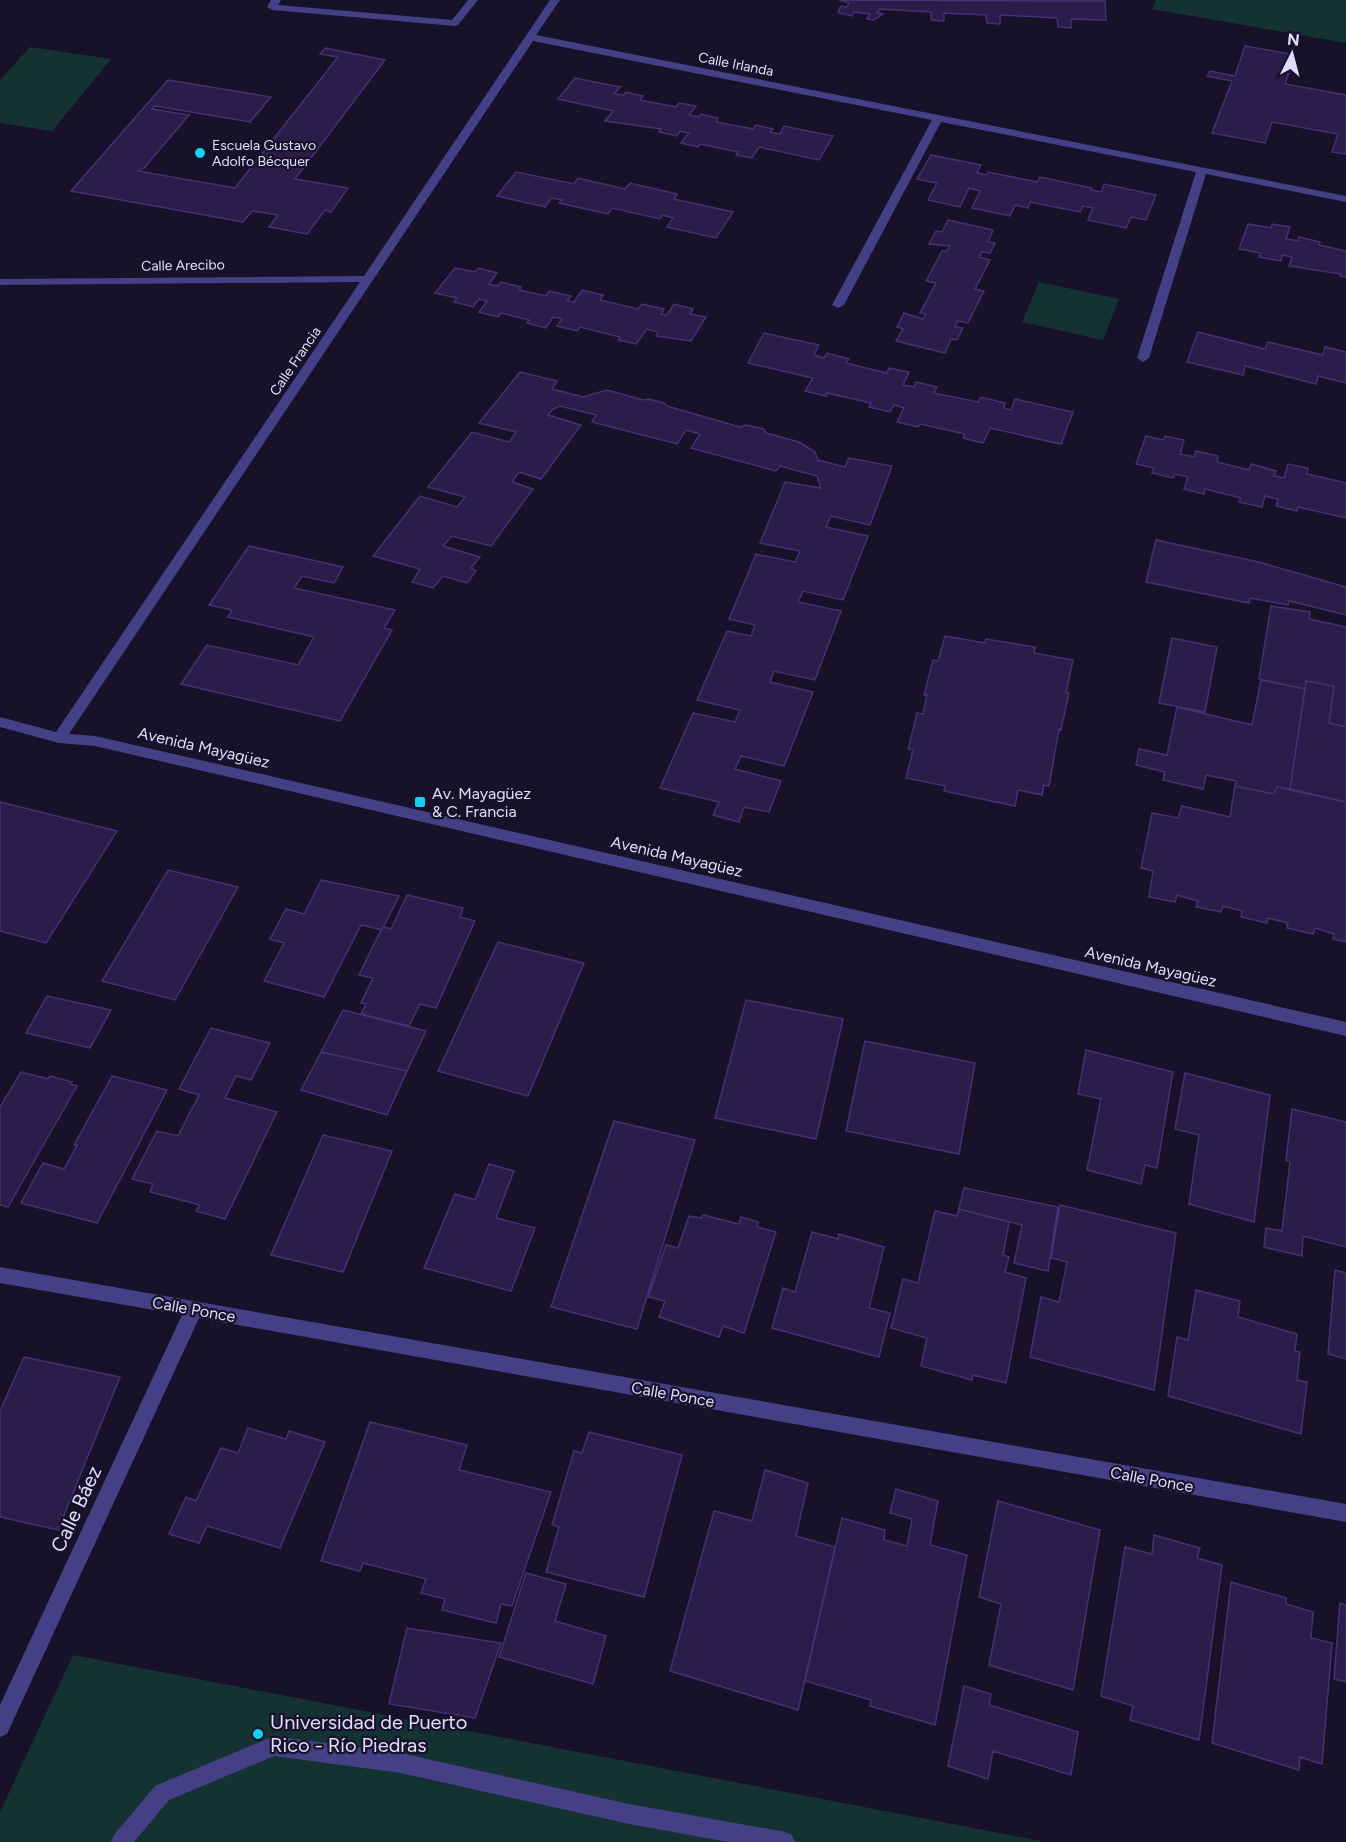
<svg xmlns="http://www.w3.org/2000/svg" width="1346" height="1842" font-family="Figtree,sans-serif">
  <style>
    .green { fill: #153233 }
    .building { fill: #291e49; stroke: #423274; stroke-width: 1.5 }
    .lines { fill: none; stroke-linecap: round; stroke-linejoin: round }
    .minor { fill: #453f86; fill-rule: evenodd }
    .poi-dot { fill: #10d3f4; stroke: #171229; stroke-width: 2 }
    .labels { text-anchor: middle; stroke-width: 4.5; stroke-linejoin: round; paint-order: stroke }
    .far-street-label { font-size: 14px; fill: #e1dbfd; stroke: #171229 }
    .far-poi-label { font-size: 14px; fill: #e1dbfd; stroke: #171229; text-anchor: start }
    .street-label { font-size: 16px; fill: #e1dbfd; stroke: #171229 }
    .poi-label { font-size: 16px; fill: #e1dbfd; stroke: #171229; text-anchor: start }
    .near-street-label { font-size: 20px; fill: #e1dbfd; stroke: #171229 }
    .near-poi-label { font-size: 20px; fill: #e1dbfd; stroke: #171229; text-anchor: start }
  </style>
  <rect width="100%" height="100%" fill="#171229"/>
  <path class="green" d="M 1156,0 L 1346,0 L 1346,43 L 1152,9 Z
    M 30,47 L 111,59 L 52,131 L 0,123 L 0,80 Z
    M 1039,282 L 1119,299 L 1103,340 L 1022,322 Z
    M 73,1655 L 1046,1842 L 0,1842 L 0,1812 Z"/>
  <path class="building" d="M 839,0 L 1105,1 L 1106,20 L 1071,19 L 1071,28 L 1058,27 L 1057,18 L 1000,15 L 1000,24 L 987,23 L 986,15 L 944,13 L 944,21 L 931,20 L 931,12 L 880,9 L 877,13 L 883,14 L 874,20 L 867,19 L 870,14 L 854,12 L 852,16 L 840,13 L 838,12 L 841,6 L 847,7 L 849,3 Z
    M 1245,46 L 1295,55 L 1285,84 L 1346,95 L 1346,154 L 1332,152 L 1338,134 L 1272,122 L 1265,143 L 1212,133 L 1232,81 L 1207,76 L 1210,71 L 1235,76 Z
    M 325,48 L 385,60 L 295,179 L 348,188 L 331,212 L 325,210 L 307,234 L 269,227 L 278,215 L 252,211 L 243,222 L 71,191 L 168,80 L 271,97 L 250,122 L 155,106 L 152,109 L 189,115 L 144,168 L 138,171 L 235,188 L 338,57 L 320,54 Z
    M 575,78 L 620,87 L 614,94 L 624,95 L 626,92 L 643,96 L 640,100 L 676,107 L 679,103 L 696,106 L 689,115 L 699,117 L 701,114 L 718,118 L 716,122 L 753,129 L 756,125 L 773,129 L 770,132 L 780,134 L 784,126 L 833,136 L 819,160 L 759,147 L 752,158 L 736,155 L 738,152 L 700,144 L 698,147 L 681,143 L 689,133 L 680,131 L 677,136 L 659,132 L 661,129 L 605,121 L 613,111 L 558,99 Z
    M 931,155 L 981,165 L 977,173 L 987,175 L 988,172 L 1037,182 L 1040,177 L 1092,188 L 1091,190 L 1101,192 L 1104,184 L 1156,195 L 1146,220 L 1131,217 L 1126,228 L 1088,220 L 1093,208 L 1083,206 L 1080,212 L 1030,202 L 1028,208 L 1015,205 L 1010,216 L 972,208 L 980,191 L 969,188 L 960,207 L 928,200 L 937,183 L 917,179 Z
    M 516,172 L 574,184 L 578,178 L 625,189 L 630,183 L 677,194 L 674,199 L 733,212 L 716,238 L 667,227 L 673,218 L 662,215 L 660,219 L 612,208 L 608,214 L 559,203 L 562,200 L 551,198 L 545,207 L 497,196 Z
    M 948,220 L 993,230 L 988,242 L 995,243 L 990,253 L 982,252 L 979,257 L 990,260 L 975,289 L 984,291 L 968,323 L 958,321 L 955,327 L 963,328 L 957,340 L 951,339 L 945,353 L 896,341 L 903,329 L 897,327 L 904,313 L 923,319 L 926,314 L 920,313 L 936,283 L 926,281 L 942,251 L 947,251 L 950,246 L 929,244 L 936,231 L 942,232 Z
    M 1248,224 L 1271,228 L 1272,224 L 1290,227 L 1286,239 L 1298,241 L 1299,237 L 1320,242 L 1319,245 L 1346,251 L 1346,277 L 1340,276 L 1341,274 L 1289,266 L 1292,257 L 1282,255 L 1281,261 L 1259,257 L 1260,253 L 1239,249 Z
    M 455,268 L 475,272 L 479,268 L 497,273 L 489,284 L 498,286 L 501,282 L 521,287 L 519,290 L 546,296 L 549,291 L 571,296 L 567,301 L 574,302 L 582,290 L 603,295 L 600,300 L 638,309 L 642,304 L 664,309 L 661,314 L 667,315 L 674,304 L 693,309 L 690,314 L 706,317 L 691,341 L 656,336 L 658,332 L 647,329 L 636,344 L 618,340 L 620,337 L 580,327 L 577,331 L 557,326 L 562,319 L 553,317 L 546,328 L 527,323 L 529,320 L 501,313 L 498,317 L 479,312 L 487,301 L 479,299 L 473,307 L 454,302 L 457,298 L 435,293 Z
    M 1198,332 L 1265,349 L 1268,342 L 1323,355 L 1325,347 L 1346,352 L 1346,383 L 1318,376 L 1316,384 L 1245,366 L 1243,375 L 1187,362 Z
    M 764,333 L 819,345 L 814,355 L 824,358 L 827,353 L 849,359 L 846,363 L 887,373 L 889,368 L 909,372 L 903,385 L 914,387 L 916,382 L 937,387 L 934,393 L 978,402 L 981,397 L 1005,403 L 1004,408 L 1011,410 L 1015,399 L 1073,412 L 1061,444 L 990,428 L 983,443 L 963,438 L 965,434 L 920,424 L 918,427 L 897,422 L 904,408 L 894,405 L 890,412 L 869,407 L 871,403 L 827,393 L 826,396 L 805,391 L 813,378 L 748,363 Z
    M 520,372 L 557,381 L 552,389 L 583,397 L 607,390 L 643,400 L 648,399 L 664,403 L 667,406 L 740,427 L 746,425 L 764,429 L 766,433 L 799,442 L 815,452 L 818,460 L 845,467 L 849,458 L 892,466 L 870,525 L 831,516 L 826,527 L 868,536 L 843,600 L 803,591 L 798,602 L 841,611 L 815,680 L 774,671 L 770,682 L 813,692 L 784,766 L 741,756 L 735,769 L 781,781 L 769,812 L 744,807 L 739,822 L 713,815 L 719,802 L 660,788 L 693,713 L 735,722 L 740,710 L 697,700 L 727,631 L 751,636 L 755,625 L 729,619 L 756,554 L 795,562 L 800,551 L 760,543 L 785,482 L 821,488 L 817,476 L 780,466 L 776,471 L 691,448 L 700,434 L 686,430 L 677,444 L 592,422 L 596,415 L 560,406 L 553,409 L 548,415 L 581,425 L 541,479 L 519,472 L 512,482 L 533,489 L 491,546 L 452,536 L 443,546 L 480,557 L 471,568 L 476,571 L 467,583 L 443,576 L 433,588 L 412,582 L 420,569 L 373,556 L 420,496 L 457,507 L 465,497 L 428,487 L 472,432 L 509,442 L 516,432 L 479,423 Z
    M 1146,436 L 1163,440 L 1165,436 L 1184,440 L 1180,454 L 1194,457 L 1196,451 L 1218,456 L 1217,462 L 1249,470 L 1251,464 L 1276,471 L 1274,476 L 1284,478 L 1288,464 L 1308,468 L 1307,474 L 1346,483 L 1346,518 L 1298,507 L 1297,511 L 1276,506 L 1278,499 L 1265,496 L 1262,507 L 1239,502 L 1241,498 L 1205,489 L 1204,494 L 1184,489 L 1188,477 L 1175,474 L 1173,478 L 1152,473 L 1154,468 L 1136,464 Z
    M 1156,540 L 1259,562 L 1346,587 L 1346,615 L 1289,601 L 1288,605 L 1250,598 L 1249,603 L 1146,582 Z
    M 249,546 L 343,567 L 334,583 L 302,576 L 294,588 L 395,610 L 384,628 L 392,630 L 340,721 L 181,684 L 207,645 L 298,665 L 314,637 L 228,617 L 232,610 L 209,605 Z
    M 1271,606 L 1310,612 L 1309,619 L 1346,627 L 1346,727 L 1329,723 L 1334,686 L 1306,681 L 1305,689 L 1259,679 Z
    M 945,636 L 985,643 L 986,639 L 1035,647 L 1034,653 L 1073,660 L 1066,693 L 1069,693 L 1061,730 L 1059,729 L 1049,786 L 1044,785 L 1042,795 L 1018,790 L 1015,806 L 944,791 L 945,786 L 906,778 L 913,750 L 908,749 L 917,713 L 923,714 L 927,695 L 924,695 L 933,660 L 938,661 Z
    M 1172,638 L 1217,647 L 1205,712 L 1159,703 Z
    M 1261,680 L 1305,689 L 1290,789 L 1277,787 L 1274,794 L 1235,786 L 1236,781 L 1206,775 L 1203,789 L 1163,780 L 1165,772 L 1136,765 L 1139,749 L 1167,755 L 1177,707 L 1252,725 Z
    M 1306,681 L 1334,686 L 1329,723 L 1346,727 L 1346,802 L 1290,789 Z
    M 1235,786 L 1274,794 L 1277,787 L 1346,802 L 1346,942 L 1333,939 L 1334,934 L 1315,928 L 1313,934 L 1287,928 L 1288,923 L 1268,918 L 1267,923 L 1241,917 L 1242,911 L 1223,906 L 1221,912 L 1196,907 L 1198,901 L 1177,895 L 1175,902 L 1149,897 L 1153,871 L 1141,868 L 1152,813 L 1178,818 L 1182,806 L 1230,817 Z
    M 0,802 L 117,831 L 46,943 L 0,931 Z
    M 168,870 L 238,887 L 175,1000 L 102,981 Z
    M 321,880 L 399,896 L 382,930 L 361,925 L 324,997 L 264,981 L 284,943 L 270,939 L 286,909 L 304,914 Z
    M 407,895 L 463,908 L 460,917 L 475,921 L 436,1008 L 420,1004 L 409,1026 L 361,1014 L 366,1004 L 361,1003 L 373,978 L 359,975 L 381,930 L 384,927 L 391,929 Z
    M 498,942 L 584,963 L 528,1096 L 438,1071 Z
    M 47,996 L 111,1010 L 90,1048 L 26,1033 Z
    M 746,1000 L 843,1019 L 816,1139 L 715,1118 Z
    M 343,1010 L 426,1031 L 407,1071 L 321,1052 Z
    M 211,1028 L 270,1043 L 251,1080 L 236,1076 L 225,1098 L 277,1112 L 225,1219 L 196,1211 L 200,1205 L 150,1192 L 153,1184 L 132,1179 L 157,1131 L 178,1136 L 199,1095 L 179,1089 Z
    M 865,1041 L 975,1063 L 959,1154 L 846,1131 Z
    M 1086,1050 L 1173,1072 L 1157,1168 L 1145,1165 L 1141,1184 L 1087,1170 L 1101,1099 L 1078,1094 Z
    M 321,1052 L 407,1071 L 387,1115 L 301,1090 Z
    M 21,1072 L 48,1079 L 50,1076 L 72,1082 L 70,1084 L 77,1086 L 8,1207 L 0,1205 L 0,1107 Z
    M 1185,1073 L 1270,1095 L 1254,1222 L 1189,1204 L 1199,1135 L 1175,1129 Z
    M 112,1076 L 167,1090 L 97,1223 L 21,1203 L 43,1163 L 64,1169 L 77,1145 L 74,1145 Z
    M 1292,1109 L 1346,1122 L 1346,1247 L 1303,1236 L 1302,1256 L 1264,1247 L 1266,1228 L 1282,1231 L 1290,1162 L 1286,1160 Z
    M 614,1121 L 695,1140 L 637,1329 L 551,1307 Z
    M 323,1135 L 392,1151 L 343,1272 L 271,1255 Z
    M 489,1164 L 514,1171 L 496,1218 L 535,1228 L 511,1291 L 424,1268 L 455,1194 L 475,1200 Z
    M 964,1188 L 1058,1207 L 1048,1271 L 1014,1263 L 1022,1225 L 959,1209 Z
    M 1060,1205 L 1176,1233 L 1154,1390 L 1030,1357 L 1041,1297 L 1059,1302 L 1067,1262 L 1051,1258 Z
    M 959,1209 L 1009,1222 L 1003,1255 L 1009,1257 L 1005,1272 L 1026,1278 L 1006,1383 L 973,1375 L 972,1380 L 921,1366 L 927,1338 L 891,1328 L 903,1279 L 918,1283 L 935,1211 L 957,1216 Z
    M 703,1215 L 739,1224 L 741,1217 L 758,1222 L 757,1227 L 776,1232 L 744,1333 L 723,1326 L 719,1337 L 659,1317 L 665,1301 L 648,1297 L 666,1245 L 678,1248 L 689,1216 L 701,1218 Z
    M 812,1232 L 838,1239 L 839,1234 L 884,1247 L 869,1308 L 890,1313 L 879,1357 L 772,1328 L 783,1288 L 795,1292 Z
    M 1335,1270 L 1346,1273 L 1346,1359 L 1328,1354 Z
    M 1196,1290 L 1240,1301 L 1238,1317 L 1297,1334 L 1295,1351 L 1300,1352 L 1297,1380 L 1307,1382 L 1301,1434 L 1168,1396 L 1177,1337 L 1188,1340 Z
    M 24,1357 L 120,1377 L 58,1530 L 0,1517 L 0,1411 Z
    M 370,1422 L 467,1445 L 459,1470 L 551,1492 L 512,1606 L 501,1604 L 496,1623 L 442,1610 L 445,1599 L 421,1593 L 426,1579 L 363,1563 L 360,1571 L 321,1561 Z
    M 248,1428 L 286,1439 L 289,1431 L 325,1442 L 280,1548 L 207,1526 L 199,1543 L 169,1534 L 186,1497 L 196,1501 L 221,1448 L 238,1453 Z
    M 589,1432 L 682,1455 L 644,1597 L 546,1572 L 559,1527 L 552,1525 L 574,1451 L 582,1453 Z
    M 765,1470 L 808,1483 L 796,1536 L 835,1547 L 798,1710 L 670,1671 L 714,1511 L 752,1521 Z
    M 896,1489 L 938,1501 L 930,1545 L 967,1555 L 935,1725 L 870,1706 L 871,1700 L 805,1681 L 842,1518 L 885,1530 L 884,1540 L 907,1546 L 912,1519 L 890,1513 Z
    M 998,1501 L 1100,1530 L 1073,1690 L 989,1665 L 1001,1604 L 979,1597 Z
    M 1154,1535 L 1200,1548 L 1197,1558 L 1222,1565 L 1199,1740 L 1130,1720 L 1133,1706 L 1101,1696 L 1125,1547 L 1152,1554 Z
    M 526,1573 L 566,1584 L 555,1621 L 606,1636 L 593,1684 L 499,1657 Z
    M 1231,1582 L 1286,1598 L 1286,1604 L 1313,1612 L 1311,1638 L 1332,1643 L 1322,1764 L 1300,1757 L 1299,1770 L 1212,1743 Z
    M 1340,1603 L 1346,1605 L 1346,1682 L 1334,1679 Z
    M 407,1628 L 501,1643 L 475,1718 L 389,1704 Z
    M 964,1686 L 991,1694 L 989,1705 L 1078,1732 L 1071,1775 L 993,1751 L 988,1779 L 948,1766 Z"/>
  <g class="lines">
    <path class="minor" d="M 271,0 L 281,0 L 278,5 L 452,20 L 468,0 L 478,0 L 458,25 L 455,26 L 272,10 L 267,7 Z
      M 550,0 L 560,0 L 536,35 L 1346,196 L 1346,202 L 1206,174 L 1149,358 L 1143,362 L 1137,358 L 1196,172 L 941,122 L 844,305 L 838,308 L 832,305 L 932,120 L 533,41 L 69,734 L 95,736 L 1346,1022 L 1346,1036 L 95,746 L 59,743 L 0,727 L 0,717 L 56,732 L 360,282 L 0,285 L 0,279 L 364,276 Z
      M 0,1267 L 1346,1504 L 1346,1522 L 199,1318 L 7,1734 L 0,1737 L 0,1705 L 182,1315 L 0,1283 Z
      M 274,1736 L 401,1753 L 629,1804 L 785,1832 L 792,1835 L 795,1842 L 728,1842 L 629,1824 L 401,1773 L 274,1756 L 169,1800 L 134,1842 L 111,1842 L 114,1835 L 155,1786 Z"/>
  </g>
  <g class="poi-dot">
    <circle cx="200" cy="153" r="6"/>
    <rect x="414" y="796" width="12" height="12" rx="3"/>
    <circle cx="258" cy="1734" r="6"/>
  </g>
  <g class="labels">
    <g class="far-street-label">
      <text transform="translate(736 64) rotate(11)" y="5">Calle Irlanda</text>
      <text transform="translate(183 265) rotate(-1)" y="5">Calle Arecibo</text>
      <text transform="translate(295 361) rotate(-56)" y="5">Calle Francia</text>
    </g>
    <g class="far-poi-label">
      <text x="212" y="150">Escuela Gustavo<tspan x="212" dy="16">Adolfo Bécquer</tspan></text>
    </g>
    <g class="street-label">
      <text transform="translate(204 747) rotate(13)" y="6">Avenida Mayagüez</text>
      <text transform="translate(677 856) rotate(13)" y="6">Avenida Mayagüez</text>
      <text transform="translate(1151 966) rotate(13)" y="6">Avenida Mayagüez</text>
      <text transform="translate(194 1309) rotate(10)" y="6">Calle Ponce</text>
      <text transform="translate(673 1394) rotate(10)" y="6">Calle Ponce</text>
      <text transform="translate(1152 1479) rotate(10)" y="6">Calle Ponce</text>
    </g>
    <g class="poi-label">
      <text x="432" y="799">Av. Mayagüez<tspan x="432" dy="18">&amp; C. Francia</tspan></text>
    </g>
    <g class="near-street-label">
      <text transform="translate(76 1509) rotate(-65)" y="7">Calle Báez</text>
    </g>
    <g class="near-poi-label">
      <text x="270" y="1729">Universidad de Puerto<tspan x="270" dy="23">Rico - Río Piedras</tspan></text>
    </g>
  </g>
  <g transform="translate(1292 54) rotate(6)" stroke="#171229" stroke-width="4.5" paint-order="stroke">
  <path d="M0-4.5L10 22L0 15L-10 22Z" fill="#e1dbfd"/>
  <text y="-9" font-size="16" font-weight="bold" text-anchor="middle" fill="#e1dbfd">N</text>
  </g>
</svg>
